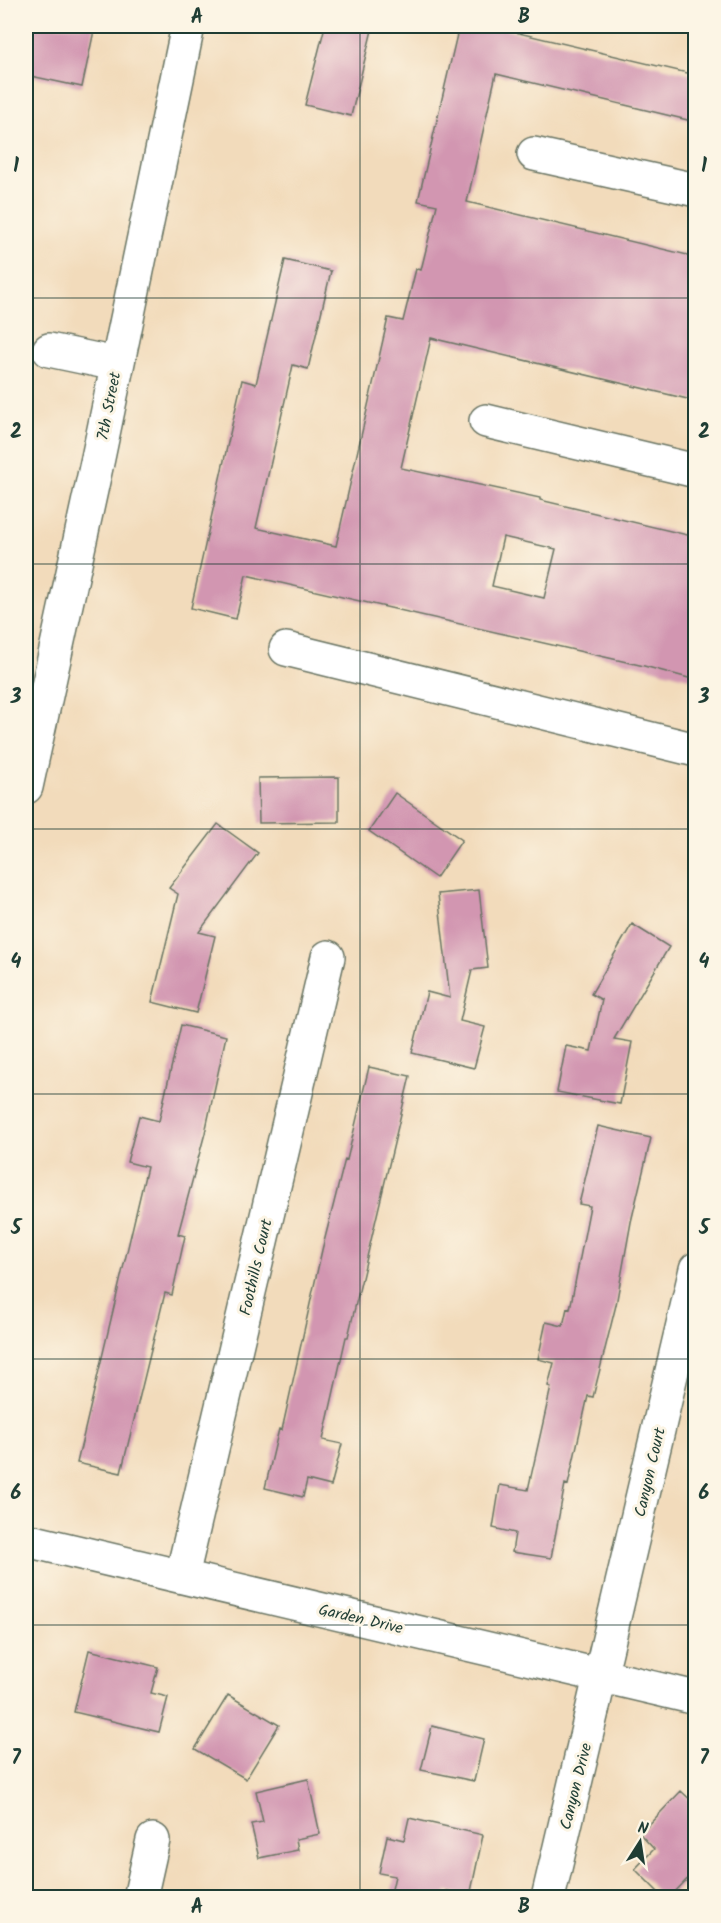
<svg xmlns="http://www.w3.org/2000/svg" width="721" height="1923" font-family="Kalam,sans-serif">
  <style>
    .building { fill: #d296b1; fill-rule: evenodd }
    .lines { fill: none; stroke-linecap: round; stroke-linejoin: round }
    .minor-casing { stroke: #697463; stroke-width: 36 }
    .minor { stroke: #fff; stroke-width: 33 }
    .grid { fill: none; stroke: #1f3d34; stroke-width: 1.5; stroke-opacity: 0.55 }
    .labels { text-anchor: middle; stroke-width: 6; stroke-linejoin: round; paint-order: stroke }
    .street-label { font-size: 16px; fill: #1f3d34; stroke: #fcf5e5 }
    .neatline { fill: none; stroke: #1f3d34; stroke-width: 2 }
    .grid-label { font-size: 20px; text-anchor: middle; font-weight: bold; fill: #1f3d34 }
  </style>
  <rect width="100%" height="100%" fill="#fcf5e5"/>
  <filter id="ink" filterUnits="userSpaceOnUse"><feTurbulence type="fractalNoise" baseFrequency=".0167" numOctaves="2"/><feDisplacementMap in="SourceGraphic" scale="12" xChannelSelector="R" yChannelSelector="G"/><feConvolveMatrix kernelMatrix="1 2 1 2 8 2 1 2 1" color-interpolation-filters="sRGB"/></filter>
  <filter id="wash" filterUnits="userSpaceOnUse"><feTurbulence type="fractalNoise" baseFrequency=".008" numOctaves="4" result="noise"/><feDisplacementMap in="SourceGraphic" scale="24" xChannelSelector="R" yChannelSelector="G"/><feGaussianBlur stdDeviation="1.35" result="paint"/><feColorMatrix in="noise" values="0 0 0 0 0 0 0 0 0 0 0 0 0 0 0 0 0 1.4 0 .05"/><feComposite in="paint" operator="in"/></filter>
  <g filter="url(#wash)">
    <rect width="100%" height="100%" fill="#f2dbbb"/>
    <g id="blocks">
      <path class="building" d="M 26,26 L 95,26 L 82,87 L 26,75 Z
        M 325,26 L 373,26 L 351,116 L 305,105 Z
        M 459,26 L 507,26 L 506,30 L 696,75 L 696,122 L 496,74 L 467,202 L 696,257 L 696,401 L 431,338 L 401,468 L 540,498 L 540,500 L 696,537 L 696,680 L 644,666 L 246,575 L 236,619 L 191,608 L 242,380 L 256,384 L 285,260 L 331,271 L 308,369 L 293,365 L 256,528 L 336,546 L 388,318 L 403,321 L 416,269 L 421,270 L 437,205 L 418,201 ZM 503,537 L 556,549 L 544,598 L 492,586 Z
        M 339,777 L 339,822 L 259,823 L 258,778 Z
        M 395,793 L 462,840 L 436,878 L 369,831 Z
        M 218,824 L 258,853 L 199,932 L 215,936 L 196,1013 L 152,1002 L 178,894 L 169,888 Z
        M 479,890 L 488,968 L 472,970 L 460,1021 L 485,1027 L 474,1068 L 412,1053 L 427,992 L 450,998 L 438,894 Z
        M 632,924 L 669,947 L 614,1039 L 632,1042 L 620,1104 L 557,1092 L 566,1046 L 591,1051 L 602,1000 L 591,994 Z
        M 181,1025 L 226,1036 L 205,1133 L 178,1234 L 185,1236 L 172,1295 L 165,1293 L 121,1473 L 77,1463 L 147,1167 L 127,1162 L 139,1116 L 159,1121 Z
        M 369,1067 L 410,1076 L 348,1337 L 346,1337 L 323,1440 L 342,1444 L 331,1486 L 307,1480 L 303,1497 L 265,1488 L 279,1429 L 282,1430 L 322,1250 L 345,1159 L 347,1160 Z
        M 598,1126 L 651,1138 L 631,1222 L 616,1305 L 593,1397 L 588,1396 L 568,1485 L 565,1484 L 551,1558 L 512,1552 L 515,1533 L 493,1528 L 500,1485 L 528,1490 L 551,1387 L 548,1386 L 554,1363 L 538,1359 L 546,1322 L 563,1326 L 567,1308 L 570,1309 L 590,1206 L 579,1204 Z
        M 89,1650 L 158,1667 L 151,1693 L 168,1697 L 159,1732 L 74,1712 Z
        M 228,1695 L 279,1725 L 246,1779 L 195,1749 Z
        M 432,1726 L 484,1739 L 474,1781 L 421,1770 Z
        M 308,1779 L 320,1834 L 296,1839 L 298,1850 L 259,1858 L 251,1824 L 263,1822 L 256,1791 Z
        M 681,1791 L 696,1805 L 696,1870 L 669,1898 L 664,1898 L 635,1869 L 654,1849 L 640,1834 Z
        M 409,1818 L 483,1835 L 470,1896 L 447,1891 L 445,1898 L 390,1898 L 395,1876 L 379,1873 L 387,1836 L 404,1840 Z"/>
    </g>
  </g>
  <g filter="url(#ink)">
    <use href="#blocks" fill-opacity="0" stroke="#697463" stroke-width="1.5"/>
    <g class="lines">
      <defs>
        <path id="minor" d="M 534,154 L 696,190
          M 49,350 L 116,364
          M 486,421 L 696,471
          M 286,649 L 696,750
          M 26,787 L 98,458 L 188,26
          M 26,1540 L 696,1698
          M 182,1576 L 328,957
          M 140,1898 L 153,1840
          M 548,1898 L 696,1269"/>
      </defs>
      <use href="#minor" class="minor-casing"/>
      <use href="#minor" class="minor"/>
    </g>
  </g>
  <path class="grid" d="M 360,26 L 360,1898M 26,298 L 696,298M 26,564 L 696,564M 26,829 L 696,829M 26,1094 L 696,1094M 26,1359 L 696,1359M 26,1625 L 696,1625"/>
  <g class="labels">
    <g class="street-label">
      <text transform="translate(108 406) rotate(-79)" y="6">7th Street</text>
      <text transform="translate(255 1267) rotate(-77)" y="6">Foothills Court</text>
      <text transform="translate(649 1472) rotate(-77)" y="6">Canyon Court</text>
      <text transform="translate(361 1618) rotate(13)" y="6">Garden Drive</text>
      <text transform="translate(575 1786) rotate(-76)" y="6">Canyon Drive</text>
    </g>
  </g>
  <rect width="721" height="1923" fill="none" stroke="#fcf5e5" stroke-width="66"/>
  <g transform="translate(640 1842) rotate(12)" stroke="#fcf5e5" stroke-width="4.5" paint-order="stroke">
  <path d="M0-4.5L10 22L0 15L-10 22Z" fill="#1f3d34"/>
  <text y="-9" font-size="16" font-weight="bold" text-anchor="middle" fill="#1f3d34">N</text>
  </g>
  <rect x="33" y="33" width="655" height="1857" class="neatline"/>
  <g class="grid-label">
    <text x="197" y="23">A</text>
    <text x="524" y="23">B</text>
    <text x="16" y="172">1</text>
    <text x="704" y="172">1</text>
    <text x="16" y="438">2</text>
    <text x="704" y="438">2</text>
    <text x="16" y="703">3</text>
    <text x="704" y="703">3</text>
    <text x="16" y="968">4</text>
    <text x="704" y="968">4</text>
    <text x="16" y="1234">5</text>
    <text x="704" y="1234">5</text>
    <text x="16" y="1499">6</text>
    <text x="704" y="1499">6</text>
    <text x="16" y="1764">7</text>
    <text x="704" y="1764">7</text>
    <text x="197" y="1913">A</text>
    <text x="524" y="1913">B</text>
  </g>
</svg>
